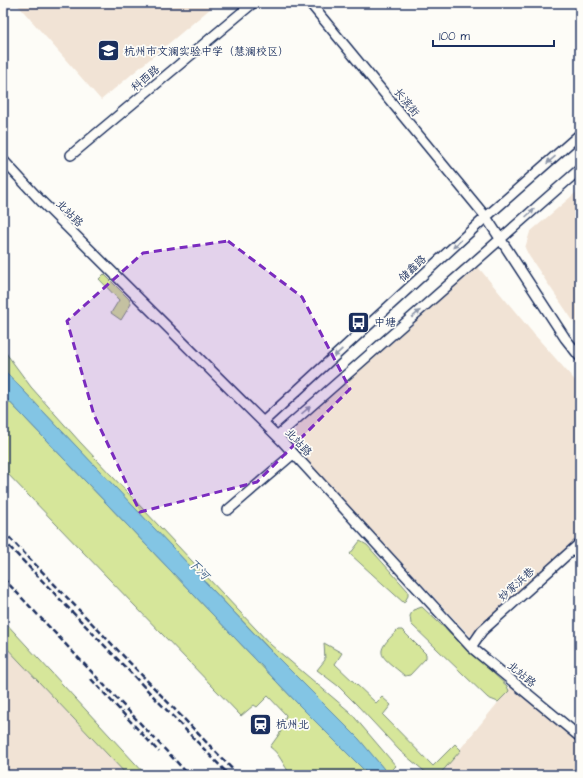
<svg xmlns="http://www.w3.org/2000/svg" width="583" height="778" font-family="'Architects Daughter','LXGW WenKai TC',sans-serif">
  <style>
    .built { fill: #f1e3d5 }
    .green { fill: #d6e69a; stroke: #788a7c }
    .water { fill: #83c5e4; stroke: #5989ae }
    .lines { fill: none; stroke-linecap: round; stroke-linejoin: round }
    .minor-casing { stroke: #1b2f5e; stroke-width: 12 }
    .minor { stroke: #fdfcf7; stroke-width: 9 }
    .rail { stroke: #1b2f5e; stroke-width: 2.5; stroke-dasharray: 6 3; stroke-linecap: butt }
    .oneway { fill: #8c96aa }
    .marked { fill: #7b2cbf; fill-opacity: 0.2; stroke: #7b2cbf; stroke-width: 3; stroke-dasharray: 8 5; stroke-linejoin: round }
    .labels { text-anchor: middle; stroke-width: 3.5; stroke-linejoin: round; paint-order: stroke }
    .poi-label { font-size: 11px; fill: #1b2f5e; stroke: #fdfcf7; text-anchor: start }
    .street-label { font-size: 11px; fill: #1b2f5e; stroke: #fdfcf7 }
    .water-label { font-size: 12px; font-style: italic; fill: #3a5c86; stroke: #fdfcf7 }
  </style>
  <rect width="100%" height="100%" fill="#fdfcf7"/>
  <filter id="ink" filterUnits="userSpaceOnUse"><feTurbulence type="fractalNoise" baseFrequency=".025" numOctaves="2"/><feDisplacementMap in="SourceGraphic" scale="8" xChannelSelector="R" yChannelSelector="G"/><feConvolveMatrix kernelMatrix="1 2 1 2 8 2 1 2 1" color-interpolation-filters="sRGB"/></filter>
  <g filter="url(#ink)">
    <path class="built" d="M 16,3 L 217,3 L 101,100 Z
      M 580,189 L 580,331 L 529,256 L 525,248 L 530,232 Z
      M 461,265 L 478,267 L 533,333 L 580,386 L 580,536 L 470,636 L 297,450 L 295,443 L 295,431 L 303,416 Z
      M 3,644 L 127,775 L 3,775 Z
      M 514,683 L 580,740 L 580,775 L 439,775 Z"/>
    <path class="green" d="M 104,274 L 129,299 L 131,304 L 121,320 L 111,313 L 119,300 L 99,279 Z
      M 3,349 L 31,387 L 80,442 L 271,645 L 350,712 L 396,766 L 388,774 C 346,724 299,681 255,634 C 170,546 87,458 3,369 Z
      M 3,395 L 298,704 L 369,775 L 291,775 C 283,765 280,754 270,747 L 280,733 L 286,715 L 268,696 L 257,707 L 254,705 L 241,716 L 3,469 Z
      M 360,541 L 367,545 L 408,591 L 408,596 L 404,603 L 350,554 Z
      M 422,607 L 507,686 L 509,691 L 498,702 L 488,698 L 411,624 L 410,616 L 413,610 Z
      M 3,620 L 146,775 L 127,775 L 3,644 Z
      M 398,630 L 402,630 L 426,654 L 426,658 L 410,675 L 405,676 C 381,655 371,655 398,630 Z
      M 324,643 L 342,653 L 335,664 L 376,703 L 382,697 L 391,705 L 383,715 L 433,766 L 455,744 L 461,750 L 439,775 L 429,775 L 400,751 L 357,705 L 338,686 L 317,670 L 325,660 Z"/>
    <path class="water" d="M 3,369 L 267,647 L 359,739 L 389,775 L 369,775 L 298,704 L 3,395 Z"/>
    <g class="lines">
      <defs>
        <path id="minor" d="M 310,3 L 486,217 L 565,338 L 580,357
          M 71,155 L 253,3
          M 3,160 L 40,200 L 282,441 L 471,647 L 580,737
          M 263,422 L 486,217 L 580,134
          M 277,436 L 580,169
          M 228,510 L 293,454
          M 471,647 L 482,631 L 580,543"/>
      </defs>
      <use href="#minor" class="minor-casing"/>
      <use href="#minor" class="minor"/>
      <path class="rail" d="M 3,531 L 238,775
        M 3,540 L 229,775
        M 3,578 L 189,775
        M 91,679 L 159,752"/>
    </g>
    <defs><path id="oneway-solid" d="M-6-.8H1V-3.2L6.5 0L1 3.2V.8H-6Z"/></defs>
    <g class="oneway">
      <use href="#oneway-solid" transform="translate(551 160) rotate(139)"/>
      <use href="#oneway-solid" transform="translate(530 213) rotate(-42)"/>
      <use href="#oneway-solid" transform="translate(457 244) rotate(137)"/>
      <use href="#oneway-solid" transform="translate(416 314) rotate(-41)"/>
      <use href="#oneway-solid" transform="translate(338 353) rotate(137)"/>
      <use href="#oneway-solid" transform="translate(306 410) rotate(-41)"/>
    </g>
  </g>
  <path class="marked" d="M 228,241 L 302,297 L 350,389 L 257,482 L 140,512 L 94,415 L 67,321 L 143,253 Z"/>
  <defs>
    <symbol id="school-square" viewBox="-11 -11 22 22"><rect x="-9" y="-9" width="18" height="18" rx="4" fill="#1b2f5e" stroke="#fdfcf7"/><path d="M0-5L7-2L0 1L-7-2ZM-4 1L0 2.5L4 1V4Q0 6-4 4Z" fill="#fff"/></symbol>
    <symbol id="bus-square" viewBox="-11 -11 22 22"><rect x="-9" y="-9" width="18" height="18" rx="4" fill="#1b2f5e" stroke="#fdfcf7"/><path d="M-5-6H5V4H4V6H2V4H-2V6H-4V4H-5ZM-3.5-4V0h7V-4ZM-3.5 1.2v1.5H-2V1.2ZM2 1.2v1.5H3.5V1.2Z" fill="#fff"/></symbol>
    <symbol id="station-square" viewBox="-11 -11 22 22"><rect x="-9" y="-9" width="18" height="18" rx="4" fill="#1b2f5e" stroke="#fdfcf7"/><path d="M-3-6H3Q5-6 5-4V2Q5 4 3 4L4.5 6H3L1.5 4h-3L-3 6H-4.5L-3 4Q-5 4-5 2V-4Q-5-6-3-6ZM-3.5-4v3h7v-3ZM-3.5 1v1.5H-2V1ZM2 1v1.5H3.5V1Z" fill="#fff"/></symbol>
  </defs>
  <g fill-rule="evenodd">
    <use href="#school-square" x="96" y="38" width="25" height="25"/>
    <use href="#bus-square" x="346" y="310" width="25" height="25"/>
    <use href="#station-square" x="248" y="712" width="25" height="25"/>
  </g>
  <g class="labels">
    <g class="poi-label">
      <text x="124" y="55">杭州市文澜实验中学（慧澜校区）</text>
      <text x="374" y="326">中塘</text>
      <text x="276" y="728">杭州北</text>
    </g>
    <g class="street-label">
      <text transform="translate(145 78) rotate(-40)" y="4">科西路</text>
      <text transform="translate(407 102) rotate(51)" y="4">长滨街</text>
      <text transform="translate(70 213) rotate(45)" y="4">北站路</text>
      <text transform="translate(412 268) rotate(-43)" y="4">储鑫路</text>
      <text transform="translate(299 442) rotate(47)" y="4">北站路</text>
      <text transform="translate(516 584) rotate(-42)" y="4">妙家浜巷</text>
      <text transform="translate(522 674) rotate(40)" y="4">北站路</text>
    </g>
    <g class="water-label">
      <text transform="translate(199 569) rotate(46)" y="4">下河</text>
    </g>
  </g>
  <rect width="583" height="778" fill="none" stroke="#fdfcf7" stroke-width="16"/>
  <rect x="8" y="8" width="567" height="762" fill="none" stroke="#1b2f5e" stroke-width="1.5" filter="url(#ink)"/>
  <path d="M433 40v6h121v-6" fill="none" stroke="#1b2f5e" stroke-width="2"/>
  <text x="439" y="40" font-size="12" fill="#1b2f5e" stroke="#fdfcf7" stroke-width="3" paint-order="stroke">100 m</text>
</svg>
